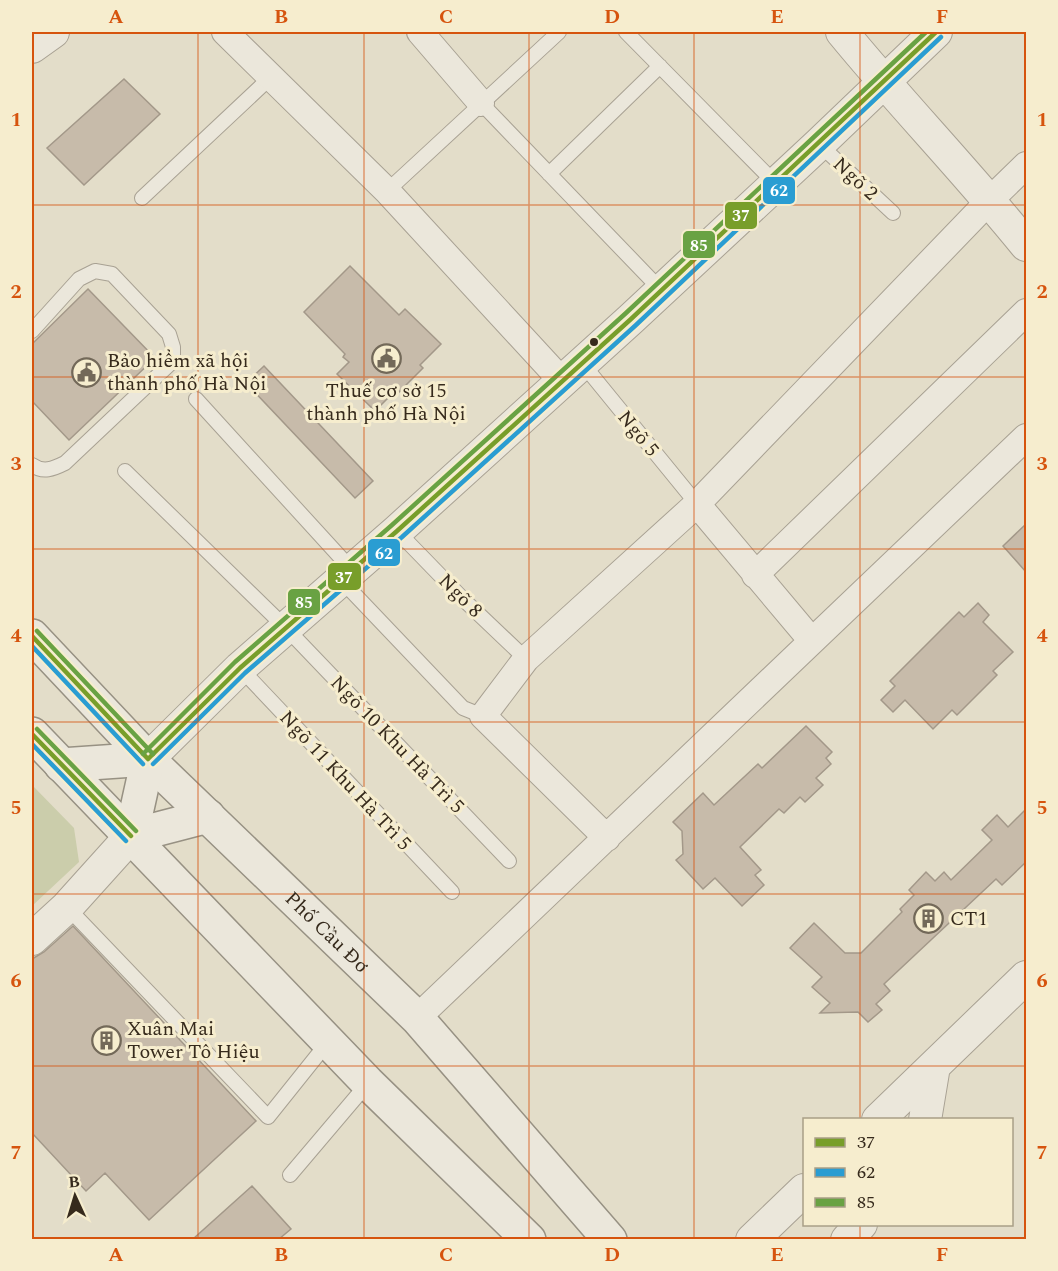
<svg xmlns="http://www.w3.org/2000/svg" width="1058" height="1271" font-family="Spectral,serif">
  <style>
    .cemetery { fill: #cbcdab }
    .building { fill: #c7bbaa; stroke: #a39889; stroke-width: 1.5 }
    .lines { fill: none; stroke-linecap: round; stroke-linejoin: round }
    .service-casing { stroke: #a8a193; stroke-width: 16 }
    .minor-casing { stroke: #a8a193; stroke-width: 28 }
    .tertiary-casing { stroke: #a8a193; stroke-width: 34 }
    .secondary-casing { stroke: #979183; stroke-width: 36 }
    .service { stroke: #ebe7db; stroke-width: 14 }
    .minor { stroke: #ebe7db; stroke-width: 26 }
    .tertiary { stroke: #ebe7db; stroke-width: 32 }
    .secondary { stroke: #ebe7db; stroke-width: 33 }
    .bus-1-casing { stroke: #f6edce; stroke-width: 9 }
    .bus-2-casing { stroke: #f6edce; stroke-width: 9 }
    .bus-3-casing { stroke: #f6edce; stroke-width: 9 }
    .bus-1 { stroke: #789e2a; stroke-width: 4.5 }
    .bus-2 { stroke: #2a9dd2; stroke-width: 4.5 }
    .bus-3 { stroke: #69a243; stroke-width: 4.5 }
    .grid { fill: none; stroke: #d6540e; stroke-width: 1.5; stroke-opacity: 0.55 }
    .bus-dot { fill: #362a1c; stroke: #f6edce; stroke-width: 2 }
    .labels { text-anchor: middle; stroke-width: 6; stroke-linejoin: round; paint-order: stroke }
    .street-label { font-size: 20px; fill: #362a1c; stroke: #f6edce }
    .poi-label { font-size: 20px; fill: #362a1c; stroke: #f6edce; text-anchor: start }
    .line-badge { stroke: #f6edce; stroke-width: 2 }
    .badge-label { font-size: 16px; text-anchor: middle; font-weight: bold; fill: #fff }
    .neatline { fill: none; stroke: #d6540e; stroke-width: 2 }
    .grid-label { font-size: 20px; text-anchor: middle; font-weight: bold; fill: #d6540e }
  </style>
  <rect width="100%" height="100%" fill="#e3ddc9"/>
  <path class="cemetery" d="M 32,785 L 74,828 L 79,862 L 32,906 Z"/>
  <path class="building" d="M 124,79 L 160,114 L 84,185 L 47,148 Z
    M 350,266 L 399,315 L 405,309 L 441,344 L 420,365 L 423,368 L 392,399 L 390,396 L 375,411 L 337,374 L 349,362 L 343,357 L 345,354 L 304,312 Z
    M 88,289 L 155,358 L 69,440 L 32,401 L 32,344 Z
    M 264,366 L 373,481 L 355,498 L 246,383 Z
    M 1026,524 L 1026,572 L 1003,546 Z
    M 978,603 L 989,615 L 983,622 L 1013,652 L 993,671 L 997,675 L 957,715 L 952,710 L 933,729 L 905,700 L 893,712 L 881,700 L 895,686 L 890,681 L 959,612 L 964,617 Z
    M 806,726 L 832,752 L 826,758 L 831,764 L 816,778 L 823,785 L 805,802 L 800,797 L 784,813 L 779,809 L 740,847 L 761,870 L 755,875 L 764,885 L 742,906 L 715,878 L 703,889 L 676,860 L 683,854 L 682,831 L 673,822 L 703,793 L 714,805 L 758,764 L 762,768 Z
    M 1026,809 L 1026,862 L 1002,885 L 996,879 L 884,984 L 890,991 L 876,1004 L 882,1010 L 868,1022 L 858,1012 L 820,1013 L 830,1003 L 812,987 L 822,977 L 790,948 L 814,923 L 845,953 L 861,953 L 902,912 L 900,909 L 914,895 L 909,890 L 926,872 L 935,881 L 944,872 L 951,880 L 992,840 L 982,830 L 997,815 L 1008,827 Z
    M 73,926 L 256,1121 L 149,1220 L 105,1173 L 86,1191 L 32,1133 L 32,959 L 44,952 Z
    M 252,1186 L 291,1229 L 279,1239 L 193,1239 Z"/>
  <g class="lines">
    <defs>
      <path id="service" d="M 626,32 L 776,184
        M 481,103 L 662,291
        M 819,144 L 893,213
        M 549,174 L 660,66
        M 387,191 L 559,32
        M 142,198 L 271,77
        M 32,331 L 79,279 L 95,271 L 112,274 L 169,334 L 173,347 L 173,361 L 65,463 C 53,469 43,473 32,465
        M 582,363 L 697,504
        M 196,399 L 352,570
        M 125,471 L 286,628 L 509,861
        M 397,531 L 465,601 L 526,659
        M 341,580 L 463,708 L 483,716
        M 240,668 L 452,892
        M 67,907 L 268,1117 L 328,1042
        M 290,1175 L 368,1083"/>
      <path id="minor" d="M 225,32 L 387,191 L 562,381
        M 420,32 L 481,103
        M 697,504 L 812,641
        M 755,575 L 1026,312
        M 607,838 L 483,716 L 526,659 L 697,504 L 990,200 L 1026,165
        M 417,1018 L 1026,437"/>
      <path id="tertiary" d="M 842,32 C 901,104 967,172 1026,245
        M 32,47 L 53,32
        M 148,759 L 240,668 L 397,531 L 631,319 L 819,144 L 936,32
        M 32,939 L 67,907 L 131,836
        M 878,1120 L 1026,977
        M 925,1120 L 934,1066
        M 752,1240 L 804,1190
        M 847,1240 L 861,1224"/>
      <g id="secondary">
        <path id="s1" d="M 32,636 L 148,759 L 417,1018 L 610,1240"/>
        <path d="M 32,734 L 368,1083 L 529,1240"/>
        <path d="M 61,765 L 148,759"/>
        <path d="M 131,836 L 208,816"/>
        <path d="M 131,836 L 148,759"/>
      </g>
    </defs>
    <use href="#service" class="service-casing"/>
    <use href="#minor" class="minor-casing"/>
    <use href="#tertiary" class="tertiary-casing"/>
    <use href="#secondary" class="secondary-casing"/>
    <use href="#service" class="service"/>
    <use href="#minor" class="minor"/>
    <use href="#tertiary" class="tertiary"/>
    <use href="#secondary" class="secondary"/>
    <defs>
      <path id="bus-1" d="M 32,636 L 148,759
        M 32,734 L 131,836
        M 148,759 L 240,668 L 397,531 L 631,319 L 936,32"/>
      <path id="bus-2" d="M 32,646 L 143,764
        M 32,744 L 126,841
        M 153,764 L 245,673 L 402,537 L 636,325 L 941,37"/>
      <path id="bus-3" d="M 37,631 L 153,754
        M 37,729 L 136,831
        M 143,754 L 235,662 L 392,525 L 626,313 L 926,32"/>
    </defs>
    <use href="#bus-1" class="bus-1-casing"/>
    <use href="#bus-2" class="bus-2-casing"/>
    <use href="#bus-3" class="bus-3-casing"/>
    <use href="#bus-1" class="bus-1"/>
    <use href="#bus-2" class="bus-2"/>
    <use href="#bus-3" class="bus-3"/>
  </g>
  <path class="grid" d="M 198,32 L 198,1240M 364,32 L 364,1240M 529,32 L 529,1240M 694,32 L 694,1240M 860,32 L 860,1120M 32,205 L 1026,205M 32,377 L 1026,377M 32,549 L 1026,549M 32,722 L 1026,722M 32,894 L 1026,894M 32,1066 L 1026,1066M 860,1224 L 860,1240"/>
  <defs>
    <symbol id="civic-ring" viewBox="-11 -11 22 22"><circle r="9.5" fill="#f6edce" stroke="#736959" stroke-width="1.5"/><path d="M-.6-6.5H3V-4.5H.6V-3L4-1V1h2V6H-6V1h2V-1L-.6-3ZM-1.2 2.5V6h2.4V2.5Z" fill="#736959"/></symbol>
    <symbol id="building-ring" viewBox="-11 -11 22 22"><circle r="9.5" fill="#f6edce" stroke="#736959" stroke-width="1.5"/><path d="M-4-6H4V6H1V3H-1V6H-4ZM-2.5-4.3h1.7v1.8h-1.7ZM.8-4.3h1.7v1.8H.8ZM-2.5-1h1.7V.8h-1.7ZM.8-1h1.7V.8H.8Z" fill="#736959"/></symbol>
  </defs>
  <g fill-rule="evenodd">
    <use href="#civic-ring" x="370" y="342" width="33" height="33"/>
    <use href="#civic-ring" x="70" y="356" width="33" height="33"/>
    <use href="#building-ring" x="912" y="902" width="33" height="33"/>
    <use href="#building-ring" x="90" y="1024" width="33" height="33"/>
  </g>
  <circle class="bus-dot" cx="594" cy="342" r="5"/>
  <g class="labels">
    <g class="street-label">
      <text transform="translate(856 178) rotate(43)" y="7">Ngõ 2</text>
      <text transform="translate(639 433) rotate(51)" y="7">Ngõ 5</text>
      <text transform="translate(461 595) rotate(45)" y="7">Ngõ 8</text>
      <text transform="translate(398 744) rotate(46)" y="7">Ngõ 10 Khu Hà Trì 5</text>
      <text transform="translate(346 780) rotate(47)" y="7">Ngõ 11 Khu Hà Trì 5</text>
      <text dy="7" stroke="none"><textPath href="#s1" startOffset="418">Phố Cầu Đơ</textPath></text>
    </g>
    <g class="poi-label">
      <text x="107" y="367">Bảo hiểm xã hội<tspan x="107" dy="23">thành phố Hà Nội</tspan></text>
      <text x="386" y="397" text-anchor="middle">Thuế cơ sở 15<tspan x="386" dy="23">thành phố Hà Nội</tspan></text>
      <text x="950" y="925">CT1</text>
      <text x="127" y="1035">Xuân Mai<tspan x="127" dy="23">Tower Tô Hiệu</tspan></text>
    </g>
  </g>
  <g class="line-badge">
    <rect x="762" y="176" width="34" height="29" rx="6" fill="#2a9dd2"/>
    <rect x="724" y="201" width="34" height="29" rx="6" fill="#789e2a"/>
    <rect x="682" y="230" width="34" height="29" rx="6" fill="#69a243"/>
    <rect x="367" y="538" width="34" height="29" rx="6" fill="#2a9dd2"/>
    <rect x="327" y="562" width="35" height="29" rx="6" fill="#789e2a"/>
    <rect x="287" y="588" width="34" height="28" rx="6" fill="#69a243"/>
  </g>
  <g class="badge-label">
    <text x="779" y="196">62</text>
    <text x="741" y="221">37</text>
    <text x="699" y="251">85</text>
    <text x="384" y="559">62</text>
    <text x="344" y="583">37</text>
    <text x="304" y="608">85</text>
  </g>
  <rect width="1058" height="1271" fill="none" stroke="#f6edce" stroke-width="66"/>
  <rect x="803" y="1118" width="210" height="108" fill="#f6edce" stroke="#a99f87" stroke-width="1.5"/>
  <rect x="815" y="1138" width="30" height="9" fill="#789e2a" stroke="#a99f87" stroke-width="1.5"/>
  <text x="857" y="1148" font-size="18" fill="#362a1c">37</text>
  <rect x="815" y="1168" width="30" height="9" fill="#2a9dd2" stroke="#a99f87" stroke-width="1.5"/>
  <text x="857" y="1178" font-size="18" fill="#362a1c">62</text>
  <rect x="815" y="1198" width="30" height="9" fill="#69a243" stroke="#a99f87" stroke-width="1.5"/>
  <text x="857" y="1208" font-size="18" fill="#362a1c">85</text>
  <g transform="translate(75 1196) rotate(356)" stroke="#f6edce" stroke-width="4.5" paint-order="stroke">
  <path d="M0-4.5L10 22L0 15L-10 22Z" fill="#362a1c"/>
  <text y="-9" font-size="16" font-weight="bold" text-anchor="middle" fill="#362a1c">B</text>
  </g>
  <rect x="33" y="33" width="992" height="1205" class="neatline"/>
  <g class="grid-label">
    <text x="116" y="23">A</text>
    <text x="281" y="23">B</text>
    <text x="446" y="23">C</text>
    <text x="612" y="23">D</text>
    <text x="777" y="23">E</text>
    <text x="942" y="23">F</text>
    <text x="16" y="126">1</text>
    <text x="1042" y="126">1</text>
    <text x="16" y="298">2</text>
    <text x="1042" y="298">2</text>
    <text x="16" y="470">3</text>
    <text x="1042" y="470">3</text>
    <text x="16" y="642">4</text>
    <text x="1042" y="642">4</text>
    <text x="16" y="814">5</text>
    <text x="1042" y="814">5</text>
    <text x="16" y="987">6</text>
    <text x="1042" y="987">6</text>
    <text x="16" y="1159">7</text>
    <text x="1042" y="1159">7</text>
    <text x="116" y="1261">A</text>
    <text x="281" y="1261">B</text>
    <text x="446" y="1261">C</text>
    <text x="612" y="1261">D</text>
    <text x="777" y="1261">E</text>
    <text x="942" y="1261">F</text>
  </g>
</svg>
